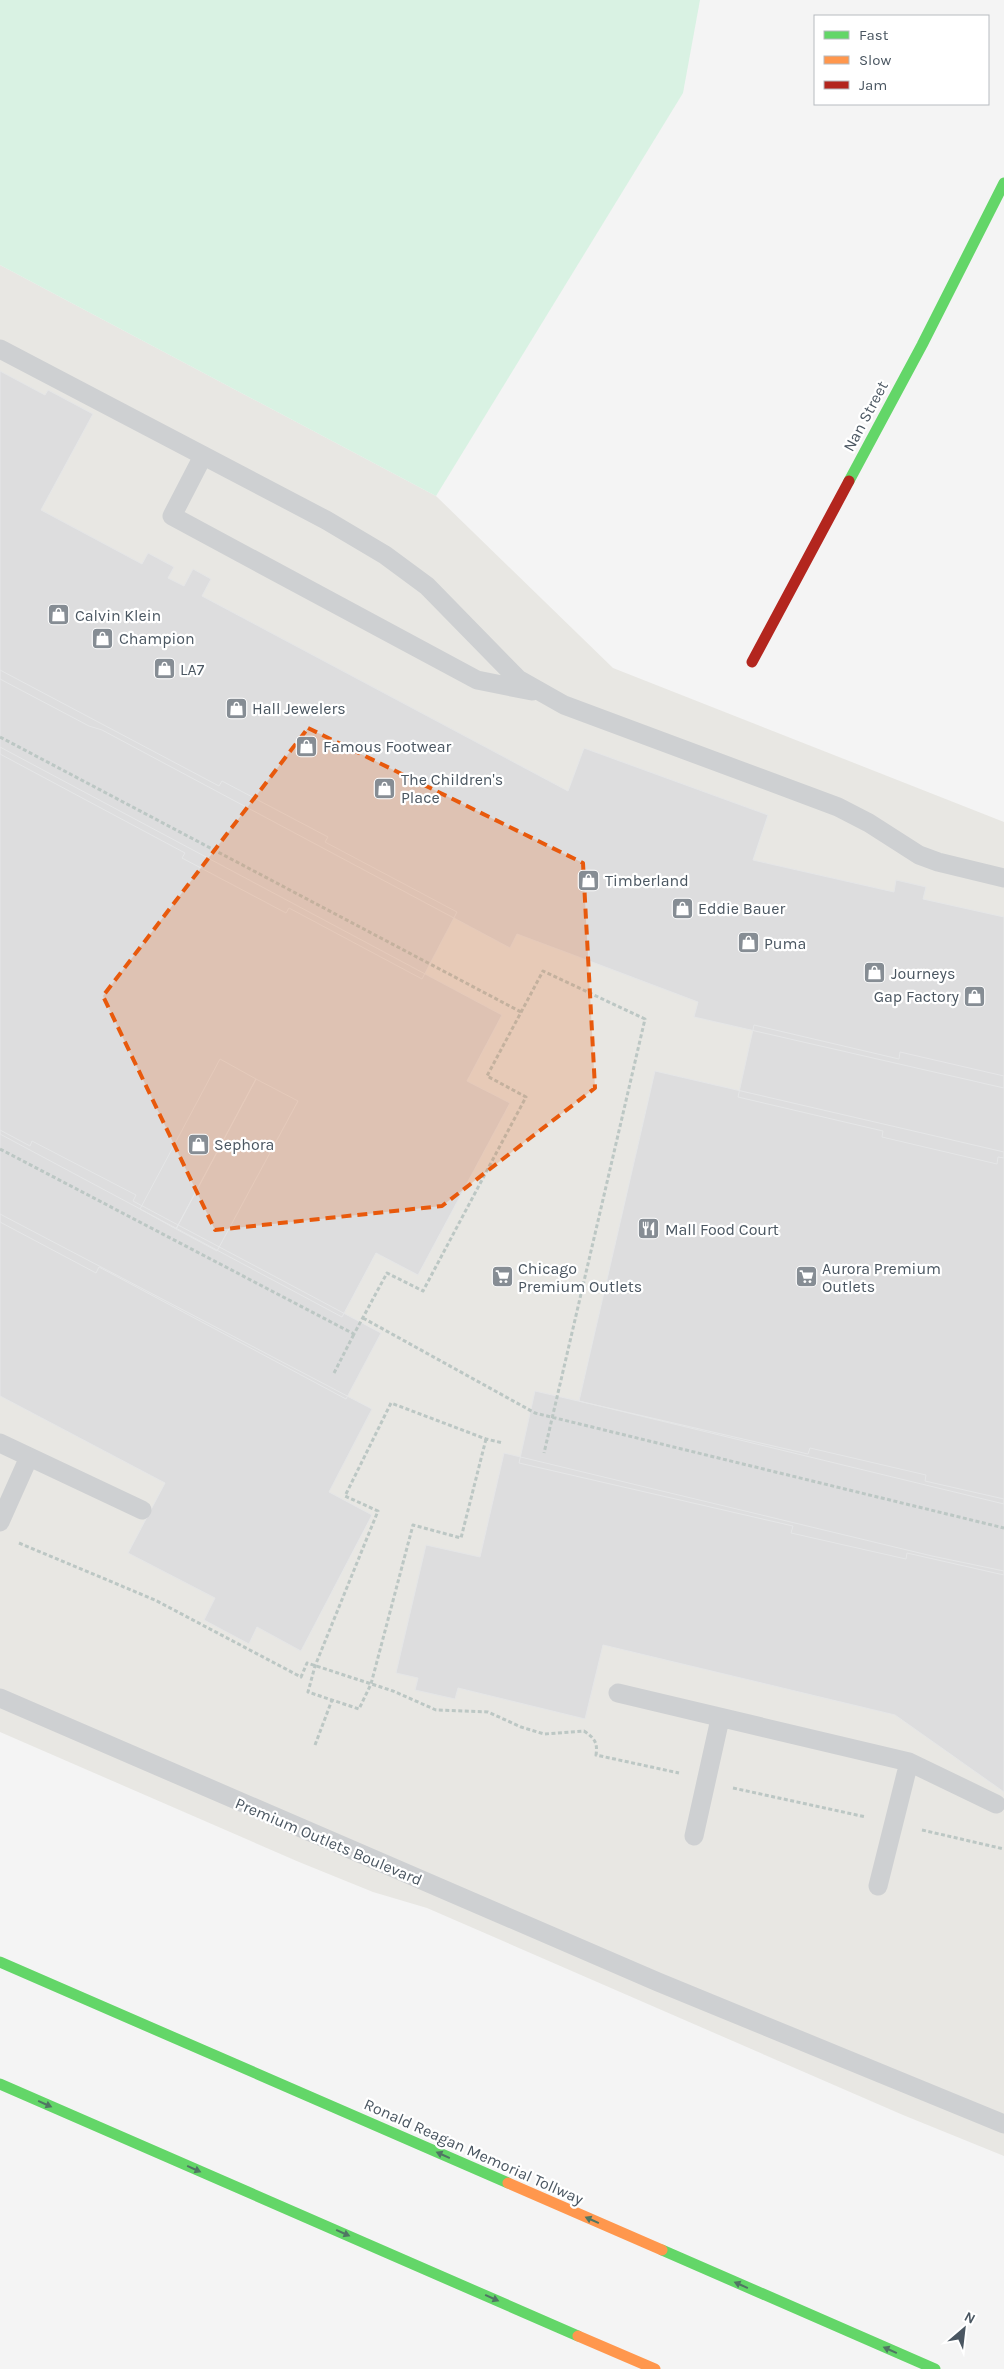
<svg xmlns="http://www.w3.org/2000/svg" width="1004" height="2369" font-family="Karla,sans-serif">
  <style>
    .commercial { fill: #e8e7e3 }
    .green { fill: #d9f2e3 }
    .building { fill: #ddddde; stroke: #e5e6e7 }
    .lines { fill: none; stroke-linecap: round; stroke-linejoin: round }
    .path { stroke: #bcc7c4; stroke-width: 3; stroke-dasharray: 4 2.5; stroke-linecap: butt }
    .lane { stroke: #ced0d2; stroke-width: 19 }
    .fast { stroke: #63d668; stroke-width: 11 }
    .slow { stroke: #ff974d; stroke-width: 11 }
    .jam { stroke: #b3261e; stroke-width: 11 }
    .oneway { fill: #507663 }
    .marked { fill: #e8590c; fill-opacity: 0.2; stroke: #e8590c; stroke-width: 4; stroke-dasharray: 10 6; stroke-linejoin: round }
    .labels { text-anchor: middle; stroke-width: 4.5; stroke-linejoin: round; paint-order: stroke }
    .street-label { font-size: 16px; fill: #4a5661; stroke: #fff }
    .poi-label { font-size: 16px; fill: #4a5661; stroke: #fff; text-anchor: start }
  </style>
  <rect width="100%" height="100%" fill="#f4f4f4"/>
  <path class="commercial" d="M 0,265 L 436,496 L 613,668 L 1004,822 L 1004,2156 L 903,2115 L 427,1908 L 373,1892 L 299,1862 L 0,1732 Z"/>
  <path class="green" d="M 0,0 L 700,0 L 683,93 L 436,496 L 0,265 Z"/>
  <path class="building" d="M 0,371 L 45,395 L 48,390 L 93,414 L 41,510 L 142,564 L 148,553 L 174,567 L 168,578 L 184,586 L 193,569 L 211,579 L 202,596 L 568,791 L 584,748 L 768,815 L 753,860 L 894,892 L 896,880 L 926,887 L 923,899 L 1004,917 L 1004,1088 L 694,1017 L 698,1002 L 608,968 L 517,934 L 510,948 L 102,730 L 89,726 L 0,679 Z
    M 0,670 L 219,786 L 222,781 L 328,837 L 325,842 L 457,912 L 422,979 L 289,908 L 286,913 L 182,858 L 185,853 L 0,754 Z
    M 0,747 L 502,1015 L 467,1081 L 510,1103 L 418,1275 L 376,1253 L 342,1317 L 0,1134 Z
    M 754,1025 L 899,1059 L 900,1052 L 1004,1076 L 1004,1158 L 998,1157 L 997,1164 L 882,1137 L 883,1131 L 738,1097 Z
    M 220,1059 L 256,1079 L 176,1229 L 140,1209 Z
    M 655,1071 L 1004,1152 L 1004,1504 L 579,1401 Z
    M 256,1079 L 298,1101 L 217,1251 L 176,1229 Z
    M 0,1130 L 30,1146 L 32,1141 L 136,1195 L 133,1201 L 381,1333 L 346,1399 L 99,1267 L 96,1273 L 0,1222 Z
    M 0,1214 L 372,1409 L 329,1492 L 372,1515 L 301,1651 L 257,1627 L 249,1644 L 204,1620 L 215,1598 L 128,1553 L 165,1483 L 0,1396 Z
    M 535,1391 L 808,1454 L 810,1448 L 926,1475 L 925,1481 L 1004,1499 L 1004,1575 L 907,1553 L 906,1559 L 791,1533 L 793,1526 L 519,1463 Z
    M 504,1453 L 932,1556 L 1004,1571 L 1004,1792 L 895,1715 L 603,1645 L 585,1719 L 458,1688 L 455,1699 L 415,1690 L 418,1678 L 396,1673 L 426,1545 L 480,1557 Z"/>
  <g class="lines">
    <path class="path" d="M 0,737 L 521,1012
      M 0,1149 L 354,1334 L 387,1273 L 423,1291 L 526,1097 L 487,1076 L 543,971 L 645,1019 L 544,1453
      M 363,1318 L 535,1413 L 1004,1528
      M 334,1373 L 354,1334
      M 486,1439 L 461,1538 L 413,1525 L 371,1684 L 359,1709 L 308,1692 L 315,1666 L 378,1511 L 345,1496 L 391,1403 L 486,1439 L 503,1443
      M 19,1543 L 155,1600 L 301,1677 L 307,1663 L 393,1691 L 436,1710 L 488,1712 L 521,1727 L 544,1734 L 584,1731 C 594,1738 598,1742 596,1755 L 679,1773
      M 315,1745 L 332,1700
      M 733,1788 L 866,1817
      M 922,1830 L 1004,1849"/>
    <path class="lane" d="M 0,349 L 326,520 L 385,555 L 427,586 L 518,679 L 564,705 L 838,807 L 869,823 L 919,855 L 938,862 L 1004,878
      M 203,456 L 172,516 L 477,680 L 532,691
      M 0,1443 L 142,1510
      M 0,1522 L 29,1457
      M 618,1693 L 909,1762 L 996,1804
      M 0,1698 L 658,1982 L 1004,2124
      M 694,1836 L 720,1719
      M 878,1886 L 909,1762"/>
    <path class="fast" d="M 849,481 L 922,345 L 1004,183
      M 0,1962 L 508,2183
      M 0,2084 L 578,2336
      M 662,2250 L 935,2369"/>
    <path class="slow" d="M 508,2183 L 662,2250
      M 578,2336 L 655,2369"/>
    <path class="jam" d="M 752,662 L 849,481"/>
  </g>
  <defs><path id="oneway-solid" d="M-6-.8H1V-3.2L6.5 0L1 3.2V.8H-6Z" transform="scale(1.25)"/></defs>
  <g class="oneway">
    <use href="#oneway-solid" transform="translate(45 2104) rotate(24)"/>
    <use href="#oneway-solid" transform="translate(443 2155) rotate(-156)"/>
    <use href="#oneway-solid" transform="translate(194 2169) rotate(24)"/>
    <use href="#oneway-solid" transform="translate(592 2220) rotate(-156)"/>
    <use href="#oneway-solid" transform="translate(343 2233) rotate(24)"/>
    <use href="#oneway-solid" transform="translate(741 2285) rotate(-156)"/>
    <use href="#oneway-solid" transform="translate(492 2298) rotate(24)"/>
    <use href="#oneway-solid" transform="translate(890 2350) rotate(-156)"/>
  </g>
  <path class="marked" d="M 308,728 L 583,863 L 595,1088 L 442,1206 L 215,1230 L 103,996 Z"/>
  <defs>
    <symbol id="shop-square" viewBox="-11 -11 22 22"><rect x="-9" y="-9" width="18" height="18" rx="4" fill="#868d94" stroke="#fff"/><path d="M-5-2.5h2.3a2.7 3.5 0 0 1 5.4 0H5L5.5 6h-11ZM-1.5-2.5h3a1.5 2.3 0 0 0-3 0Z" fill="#fff"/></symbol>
    <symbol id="restaurant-square" viewBox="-11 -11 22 22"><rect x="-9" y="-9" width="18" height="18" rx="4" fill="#868d94" stroke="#fff"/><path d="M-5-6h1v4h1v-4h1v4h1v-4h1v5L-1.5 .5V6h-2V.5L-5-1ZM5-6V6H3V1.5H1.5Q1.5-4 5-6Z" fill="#fff"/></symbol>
    <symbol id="supermarket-square" viewBox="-11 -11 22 22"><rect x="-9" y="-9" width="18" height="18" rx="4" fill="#868d94" stroke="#fff"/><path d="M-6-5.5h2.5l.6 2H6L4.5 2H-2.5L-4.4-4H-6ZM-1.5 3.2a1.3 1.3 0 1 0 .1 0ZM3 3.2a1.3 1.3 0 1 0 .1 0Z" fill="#fff"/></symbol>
  </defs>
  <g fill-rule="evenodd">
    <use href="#shop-square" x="46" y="602" width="25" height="25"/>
    <use href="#shop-square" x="90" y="626" width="25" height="25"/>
    <use href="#shop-square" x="152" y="656" width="25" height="25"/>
    <use href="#shop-square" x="224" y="696" width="25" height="25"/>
    <use href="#shop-square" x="294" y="734" width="25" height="25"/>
    <use href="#shop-square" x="372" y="776" width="25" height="25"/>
    <use href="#shop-square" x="576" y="868" width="25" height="25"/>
    <use href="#shop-square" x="670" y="896" width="25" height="25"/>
    <use href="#shop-square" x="736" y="930" width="25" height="25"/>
    <use href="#shop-square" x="862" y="960" width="25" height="25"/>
    <use href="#shop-square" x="962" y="984" width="25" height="25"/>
    <use href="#shop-square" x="186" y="1132" width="25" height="25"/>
    <use href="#restaurant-square" x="636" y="1216" width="25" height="25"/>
    <use href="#supermarket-square" x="490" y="1264" width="25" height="25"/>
    <use href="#supermarket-square" x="794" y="1264" width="25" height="25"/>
  </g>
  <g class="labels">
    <g class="street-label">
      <text transform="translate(865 416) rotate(-62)" y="6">Nan Street</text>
      <text transform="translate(329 1841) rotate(23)" y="6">Premium Outlets Boulevard</text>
      <text transform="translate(474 2151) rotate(24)" y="6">Ronald Reagan Memorial Tollway</text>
    </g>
    <g class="poi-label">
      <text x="75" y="621">Calvin Klein</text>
      <text x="119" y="644">Champion</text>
      <text x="180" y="675">LA7</text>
      <text x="252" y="714">Hall Jewelers</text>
      <text x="323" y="752">Famous Footwear</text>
      <text x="401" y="785">The Children's<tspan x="401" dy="18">Place</tspan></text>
      <text x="605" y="886">Timberland</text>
      <text x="698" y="914">Eddie Bauer</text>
      <text x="764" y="949">Puma</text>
      <text x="891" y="979">Journeys</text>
      <text x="959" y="1002" text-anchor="end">Gap Factory</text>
      <text x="214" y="1150">Sephora</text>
      <text x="665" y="1235">Mall Food Court</text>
      <text x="518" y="1274">Chicago<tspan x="518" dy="18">Premium Outlets</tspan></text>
      <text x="822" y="1274">Aurora Premium<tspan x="822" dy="18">Outlets</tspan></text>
    </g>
  </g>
  <rect x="814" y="15" width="175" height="90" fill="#ffffff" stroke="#b7bbc0"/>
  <rect x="824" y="31" width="25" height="8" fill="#63d668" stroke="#b7bbc0"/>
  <text x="859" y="40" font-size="15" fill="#4a5661">Fast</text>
  <rect x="824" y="56" width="25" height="8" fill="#ff974d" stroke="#b7bbc0"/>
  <text x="859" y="65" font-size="15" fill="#4a5661">Slow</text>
  <rect x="824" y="81" width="25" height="8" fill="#b3261e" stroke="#b7bbc0"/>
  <text x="859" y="90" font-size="15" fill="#4a5661">Jam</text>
  <g transform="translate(964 2329) rotate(28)" stroke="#ffffff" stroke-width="4" paint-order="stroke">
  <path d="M0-4L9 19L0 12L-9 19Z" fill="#4a5661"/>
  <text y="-8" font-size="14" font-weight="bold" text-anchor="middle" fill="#4a5661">N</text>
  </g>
</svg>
